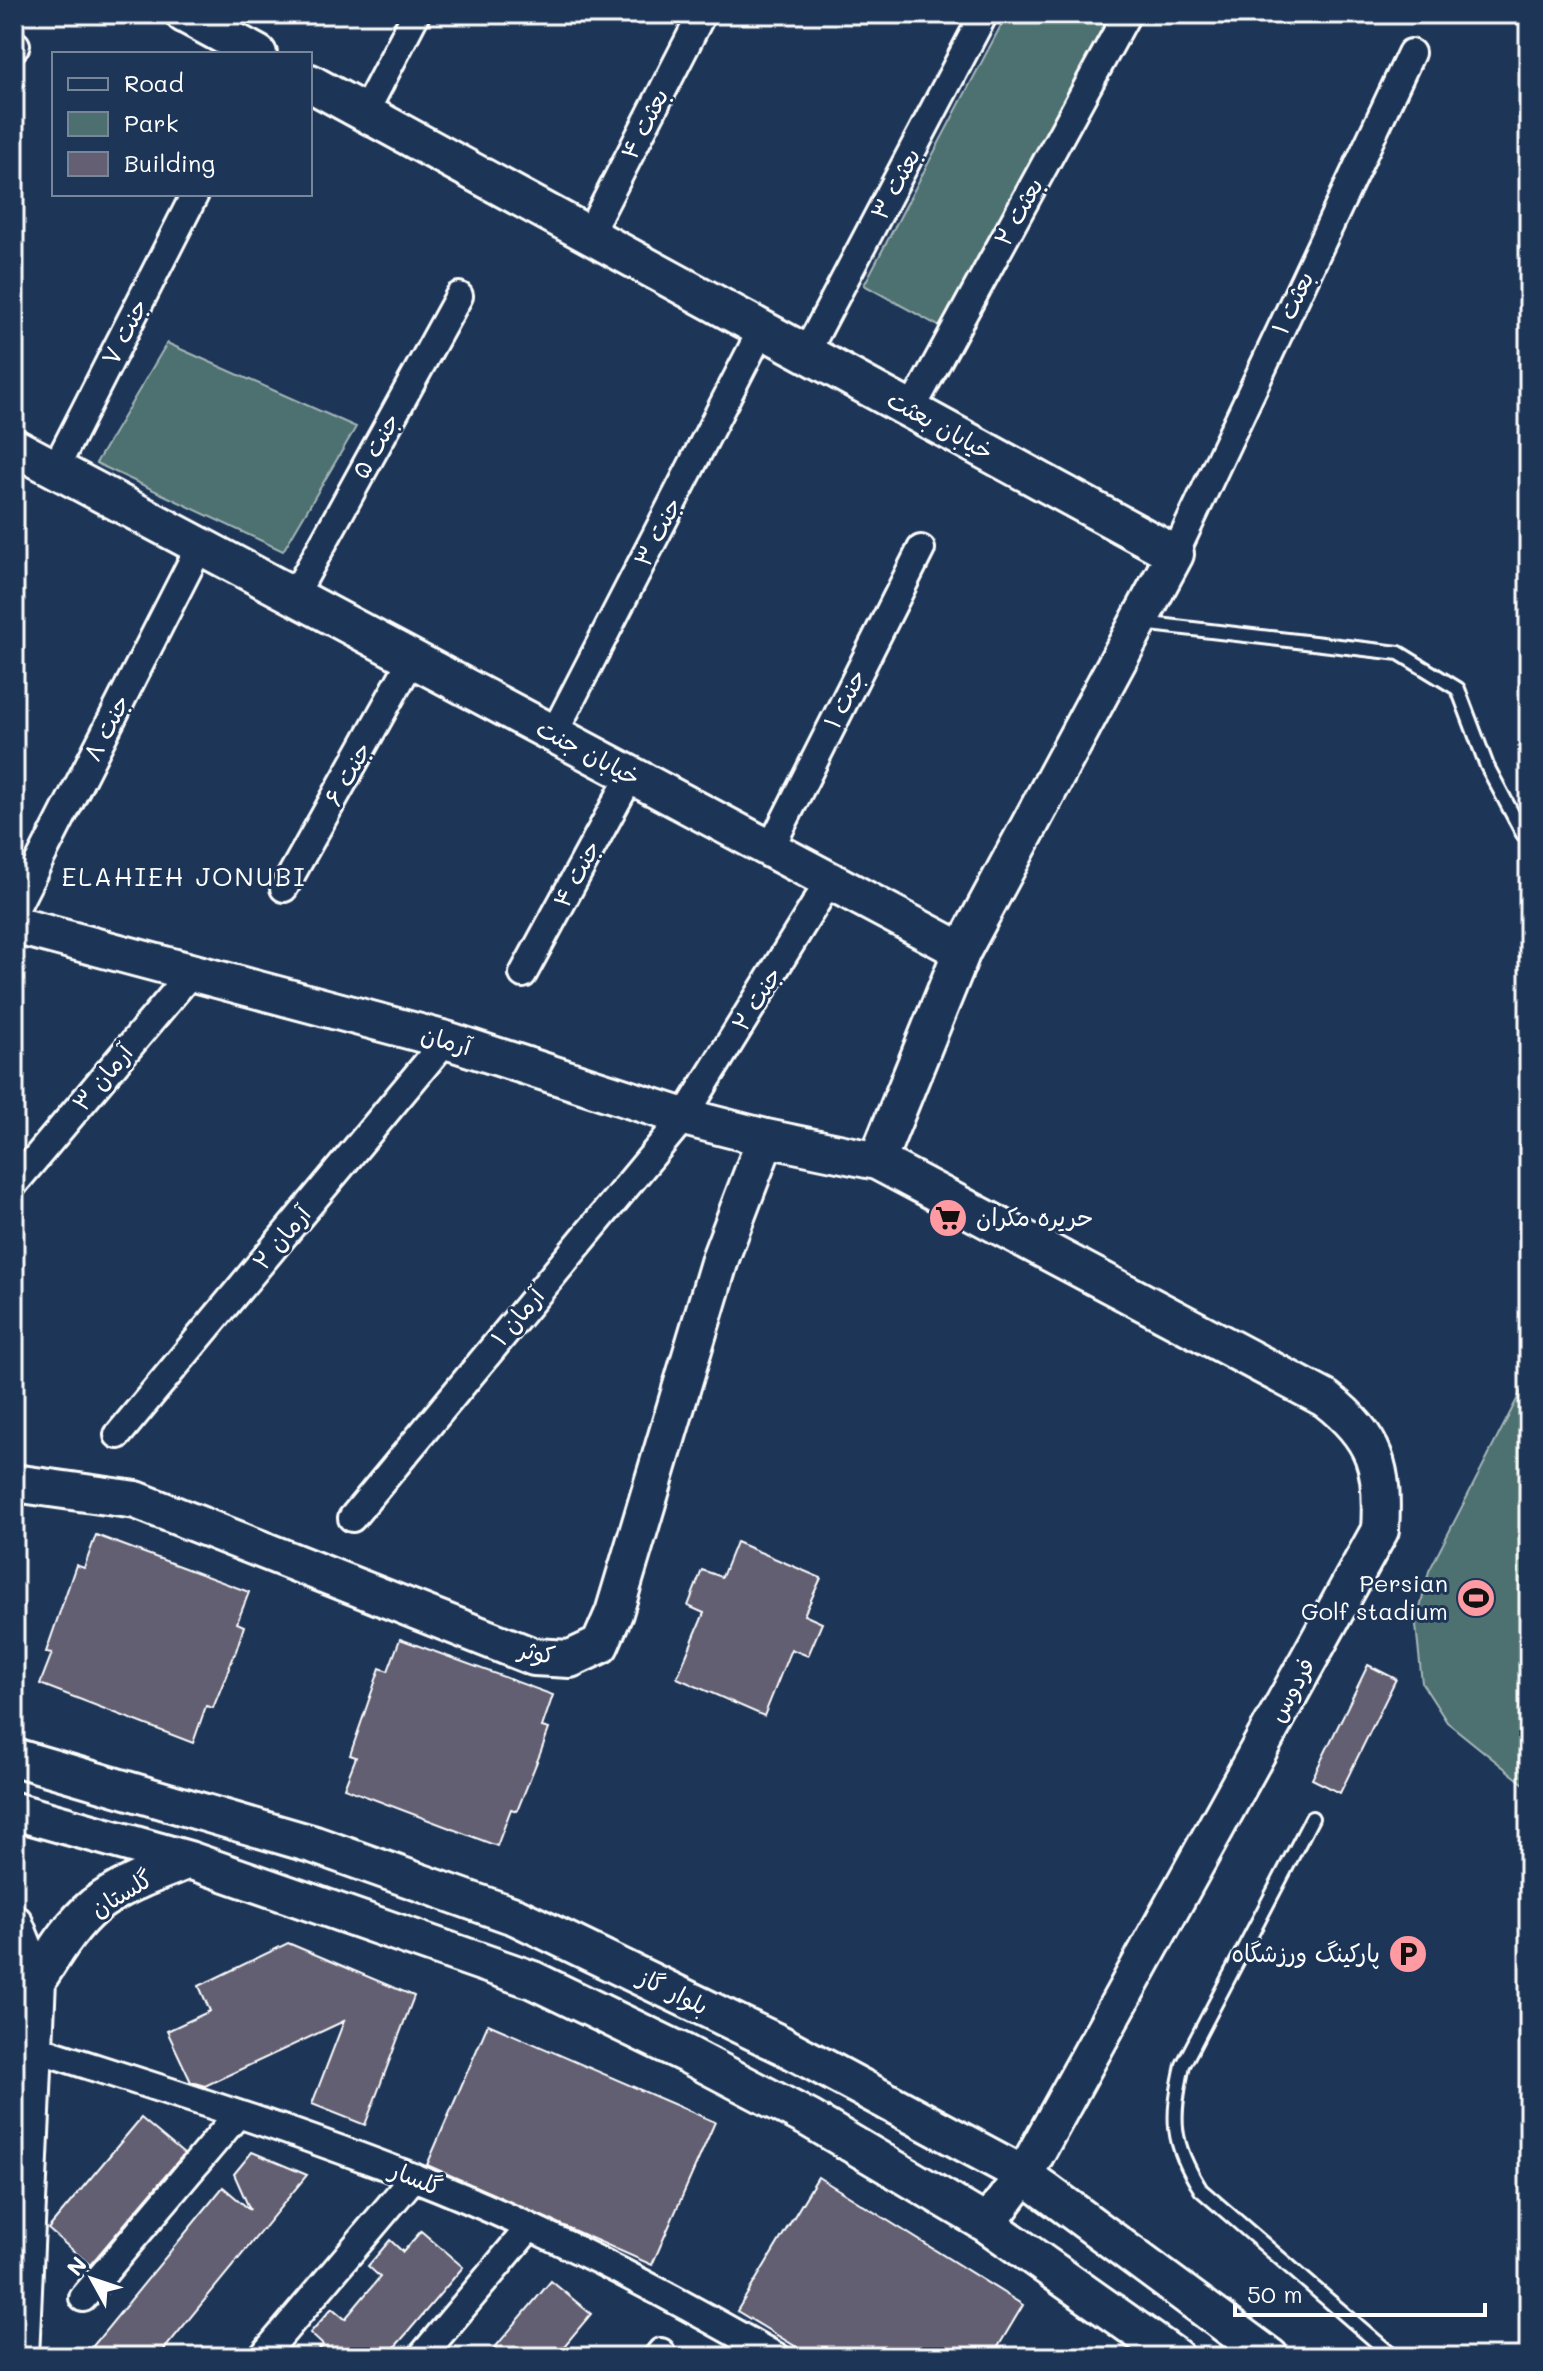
<svg xmlns="http://www.w3.org/2000/svg" width="1543" height="2371" font-family="Mali,'Playpen Sans Arabic',sans-serif">
  <style>
    .green { fill: #4d6f70; stroke: #a6b7b8; stroke-width: 2 }
    .building { fill: #645f73; stroke: #fff; stroke-width: 2 }
    .lines { fill: none; stroke-linecap: round; stroke-linejoin: round }
    .lane-casing { stroke: #fff; stroke-width: 18 }
    .street-casing { stroke: #fff; stroke-width: 32 }
    .secondary-casing { stroke: #fff; stroke-width: 42 }
    .lane { stroke: #1d3557; stroke-width: 12 }
    .street { stroke: #1d3557; stroke-width: 26 }
    .secondary { stroke: #1d3557; stroke-width: 36 }
    .labels { text-anchor: middle; stroke-width: 6; stroke-linejoin: round; paint-order: stroke }
    .street-label { font-size: 24px; fill: #fff; stroke: #1d3557 }
    .poi-label { font-size: 24px; fill: #fff; stroke: #1d3557; text-anchor: end }
    .neighbourhood-label { font-size: 26px; letter-spacing: 2px; fill: #fff; stroke: #1d3557 }
  </style>
  <rect width="100%" height="100%" fill="#1d3557"/>
  <filter id="ink" filterUnits="userSpaceOnUse"><feTurbulence type="fractalNoise" baseFrequency=".0125" numOctaves="2"/><feDisplacementMap in="SourceGraphic" scale="16" xChannelSelector="R" yChannelSelector="G"/><feConvolveMatrix kernelMatrix="1 2 1 2 8 2 1 2 1" color-interpolation-filters="sRGB"/></filter>
  <g filter="url(#ink)">
    <path class="green" d="M 1007,14 L 1111,14 L 942,328 L 864,285 Z
      M 167,343 L 356,427 L 283,551 L 96,463 Z
      M 1529,1376 L 1529,1788 L 1447,1722 L 1422,1683 L 1416,1625 L 1429,1571 Z"/>
    <path class="building" d="M 96,1535 L 249,1592 L 237,1623 L 244,1626 L 236,1651 L 213,1708 L 206,1706 L 193,1743 L 40,1684 L 52,1653 L 46,1652 L 76,1565 L 84,1568 Z
      M 736,1542 L 821,1578 L 804,1615 L 822,1623 L 808,1656 L 791,1649 L 764,1716 L 677,1678 L 704,1613 L 688,1606 L 702,1570 L 722,1577 Z
      M 400,1639 L 553,1695 L 542,1727 L 549,1729 L 540,1754 L 517,1811 L 511,1809 L 497,1846 L 344,1788 L 356,1757 L 350,1755 L 380,1668 L 388,1671 Z
      M 1368,1665 L 1396,1679 L 1340,1793 L 1312,1779 Z
      M 288,1943 L 414,1996 L 365,2125 L 312,2104 L 344,2021 L 205,2086 L 191,2082 L 167,2031 L 210,2011 L 199,1986 Z
      M 488,2024 L 715,2122 L 652,2265 L 427,2165 Z
      M 141,2118 L 184,2154 L 90,2265 L 48,2229 Z
      M 252,2152 L 307,2175 L 158,2357 L 84,2357 L 223,2187 L 250,2210 L 234,2174 Z
      M 818,2177 L 1023,2305 L 992,2357 L 813,2357 L 737,2311 Z
      M 421,2231 L 463,2267 L 408,2332 L 386,2357 L 313,2357 L 323,2345 L 310,2333 L 332,2308 L 345,2319 L 380,2277 L 368,2266 L 390,2240 L 403,2252 Z
      M 551,2281 L 591,2314 L 555,2357 L 487,2357 Z"/>
    <g class="lines">
      <defs>
        <path id="lane" d="M 1142,623 L 1399,653 L 1458,689 L 1487,766 L 1523,834 L 1529,836
          M 1312,1818 L 1183,2065 C 1171,2119 1171,2143 1201,2190 L 1394,2357"/>
        <path id="street" d="M 14,48 L 16,45
          M 365,112 L 416,14
          M 589,234 L 702,14
          M 806,353 L 984,14
          M 911,410 L 1127,14
          M 55,469 L 195,194
          M 1175,554 L 1411,53
          M 294,596 L 459,296
          M 553,735 L 762,329
          M 770,849 L 921,549
          M 284,888 L 412,659
          M 14,911 L 200,546
          M 523,974 L 631,775
          M 14,1184 L 192,972
          M 118,1435 L 446,1040
          M 352,1518 L 684,1117 L 830,880
          M 34,2048 C 161,2089 289,2128 413,2177 C 539,2226 660,2290 777,2357
          M 83,2298 L 238,2114
          M 262,2357 L 414,2177
          M 421,2357 L 529,2228
          M 657,2357 L 661,2352"/>
        <path id="secondary" d="M 184,14 L 258,54
          M 310,83 L 1175,554 L 962,951
          M 14,447 L 962,951 L 877,1161
          M 14,925 L 446,1040 L 684,1117 L 766,1138 L 877,1161 L 1326,1399 C 1376,1438 1384,1468 1380,1530 L 1024,2175 L 987,2224
          M 14,1483 L 136,1500 L 534,1657 L 570,1659 L 600,1645 L 614,1613 L 721,1256 L 766,1138
          M 14,1757 L 315,1845 L 517,1917 L 782,2045 L 1024,2175 L 1270,2357
          M 14,1811 L 189,1860 L 533,1980 L 686,2054 L 810,2119 L 987,2224 L 1175,2357
          M 14,1923 L 37,1980 C 54,1954 70,1926 94,1906 C 122,1884 156,1873 189,1860
          M 20,2357 L 37,1980"/>
      </defs>
      <use href="#lane" class="lane-casing"/>
      <use href="#street" class="street-casing"/>
      <use href="#secondary" class="secondary-casing"/>
      <use href="#lane" class="lane"/>
      <use href="#street" class="street"/>
      <use href="#secondary" class="secondary"/>
    </g>
  </g>
  <defs>
    <symbol id="supermarket-disc" viewBox="-11 -11 22 22"><circle r="9.5" fill="#ff9aa2" stroke="#1d3557"/><path d="M-6-5.5h2.5l.6 2H6L4.5 2H-2.5L-4.4-4H-6ZM-1.5 3.2a1.3 1.3 0 1 0 .1 0ZM3 3.2a1.3 1.3 0 1 0 .1 0Z" fill="#111"/></symbol>
    <symbol id="stadium-disc" viewBox="-11 -11 22 22"><circle r="9.5" fill="#ff9aa2" stroke="#1d3557"/><path d="M0-5a6.5 5 0 1 0 0 10a6.5 5 0 1 0 0-10ZM-3.5-1.8h7v3.6h-7Z" fill="#111"/></symbol>
    <symbol id="parking-disc" viewBox="-11 -11 22 22"><circle r="9.5" fill="#ff9aa2" stroke="#1d3557"/><path d="M-3.5-5.5H1a3.5 3.5 0 0 1 0 7H-1V5.5H-3.5ZM-1-3.4V-.6H.8a1.4 1.4 0 0 0 0-2.8Z" fill="#111"/></symbol>
  </defs>
  <g fill-rule="evenodd">
    <use href="#supermarket-disc" x="926" y="1196" width="44" height="44"/>
    <use href="#stadium-disc" x="1454" y="1576" width="44" height="44"/>
    <use href="#parking-disc" x="1386" y="1932" width="44" height="44"/>
  </g>
  <g class="labels">
    <g class="street-label">
      <text transform="translate(645 124) rotate(-63)" y="8">بعثت ۴</text>
      <text transform="translate(896 184) rotate(-62)" y="8">بعثت ۳</text>
      <text transform="translate(1019 212) rotate(-61)" y="8">بعثت ۲</text>
      <text transform="translate(1293 303) rotate(-65)" y="8">بعثت ۱</text>
      <text transform="translate(125 332) rotate(-63)" y="8">جنت ۷</text>
      <text transform="translate(940 426) rotate(29)" y="8">خیابان بعثت</text>
      <text transform="translate(376 446) rotate(-61)" y="8">جنت ۵</text>
      <text transform="translate(658 532) rotate(-63)" y="8">جنت ۳</text>
      <text transform="translate(845 699) rotate(-63)" y="8">جنت ۱</text>
      <text transform="translate(107 728) rotate(-63)" y="8">جنت ۸</text>
      <text transform="translate(588 753) rotate(28)" y="8">خیابان جنت</text>
      <text transform="translate(348 774) rotate(-61)" y="8">جنت ۶</text>
      <text transform="translate(577 874) rotate(-62)" y="8">جنت ۴</text>
      <text transform="translate(757 999) rotate(-58)" y="8">جنت ۲</text>
      <text transform="translate(446 1041) rotate(16)" y="8">آرمان</text>
      <text transform="translate(103 1078) rotate(-50)" y="8">آرمان ۳</text>
      <text transform="translate(282 1238) rotate(-50)" y="8">آرمان ۲</text>
      <text transform="translate(518 1317) rotate(-50)" y="8">آرمان ۱</text>
      <text transform="translate(537 1653) rotate(11)" y="8">کوثر</text>
      <text transform="translate(1292 1690) rotate(-61)" y="8">فردوس</text>
      <text transform="translate(122 1894) rotate(-31)" y="8">گلستان</text>
      <text transform="translate(673 1992) rotate(26)" y="8">بلوار گاز</text>
      <text transform="translate(416 2179) rotate(22)" y="8">گلسار</text>
    </g>
    <g class="poi-label">
      <text x="976" y="1226" text-anchor="start">حریره مکران</text>
      <text x="1448" y="1592">Persian<tspan x="1448" dy="28">Golf stadium</tspan></text>
      <text x="1380" y="1962">پارکینگ ورزشگاه</text>
    </g>
    <g class="neighbourhood-label">
      <text x="184" y="886">ELAHIEH JONUBI</text>
    </g>
  </g>
  <rect width="1543" height="2371" fill="none" stroke="#1d3557" stroke-width="48"/>
  <rect x="24" y="24" width="1495" height="2323" fill="none" stroke="#fff" stroke-width="3" filter="url(#ink)"/>
  <rect x="52" y="52" width="260" height="144" fill="#1d3557" stroke="#77869a" stroke-width="2"/>
  <rect x="68" y="78" width="40" height="12" fill="#1d3557" stroke="#77869a" stroke-width="2"/>
  <text x="124" y="92" font-size="24" fill="#ffffff">Road</text>
  <rect x="68" y="112" width="40" height="24" fill="#4d6f70" stroke="#77869a" stroke-width="2"/>
  <text x="124" y="132" font-size="24" fill="#ffffff">Park</text>
  <rect x="68" y="152" width="40" height="24" fill="#645f73" stroke="#77869a" stroke-width="2"/>
  <text x="124" y="172" font-size="24" fill="#ffffff">Building</text>
  <g transform="translate(92 2279) rotate(310)" stroke="#1d3557" stroke-width="6" paint-order="stroke">
  <path d="M0-6L14 30L0 20L-14 30Z" fill="#ffffff"/>
  <text y="-12" font-size="22" font-weight="bold" text-anchor="middle" fill="#ffffff">N</text>
  </g>
  <path d="M1235 2303v12h250v-12" fill="none" stroke="#ffffff" stroke-width="4"/>
  <text x="1247" y="2303" font-size="24" fill="#ffffff" stroke="#1d3557" stroke-width="6" paint-order="stroke">50 m</text>
</svg>
